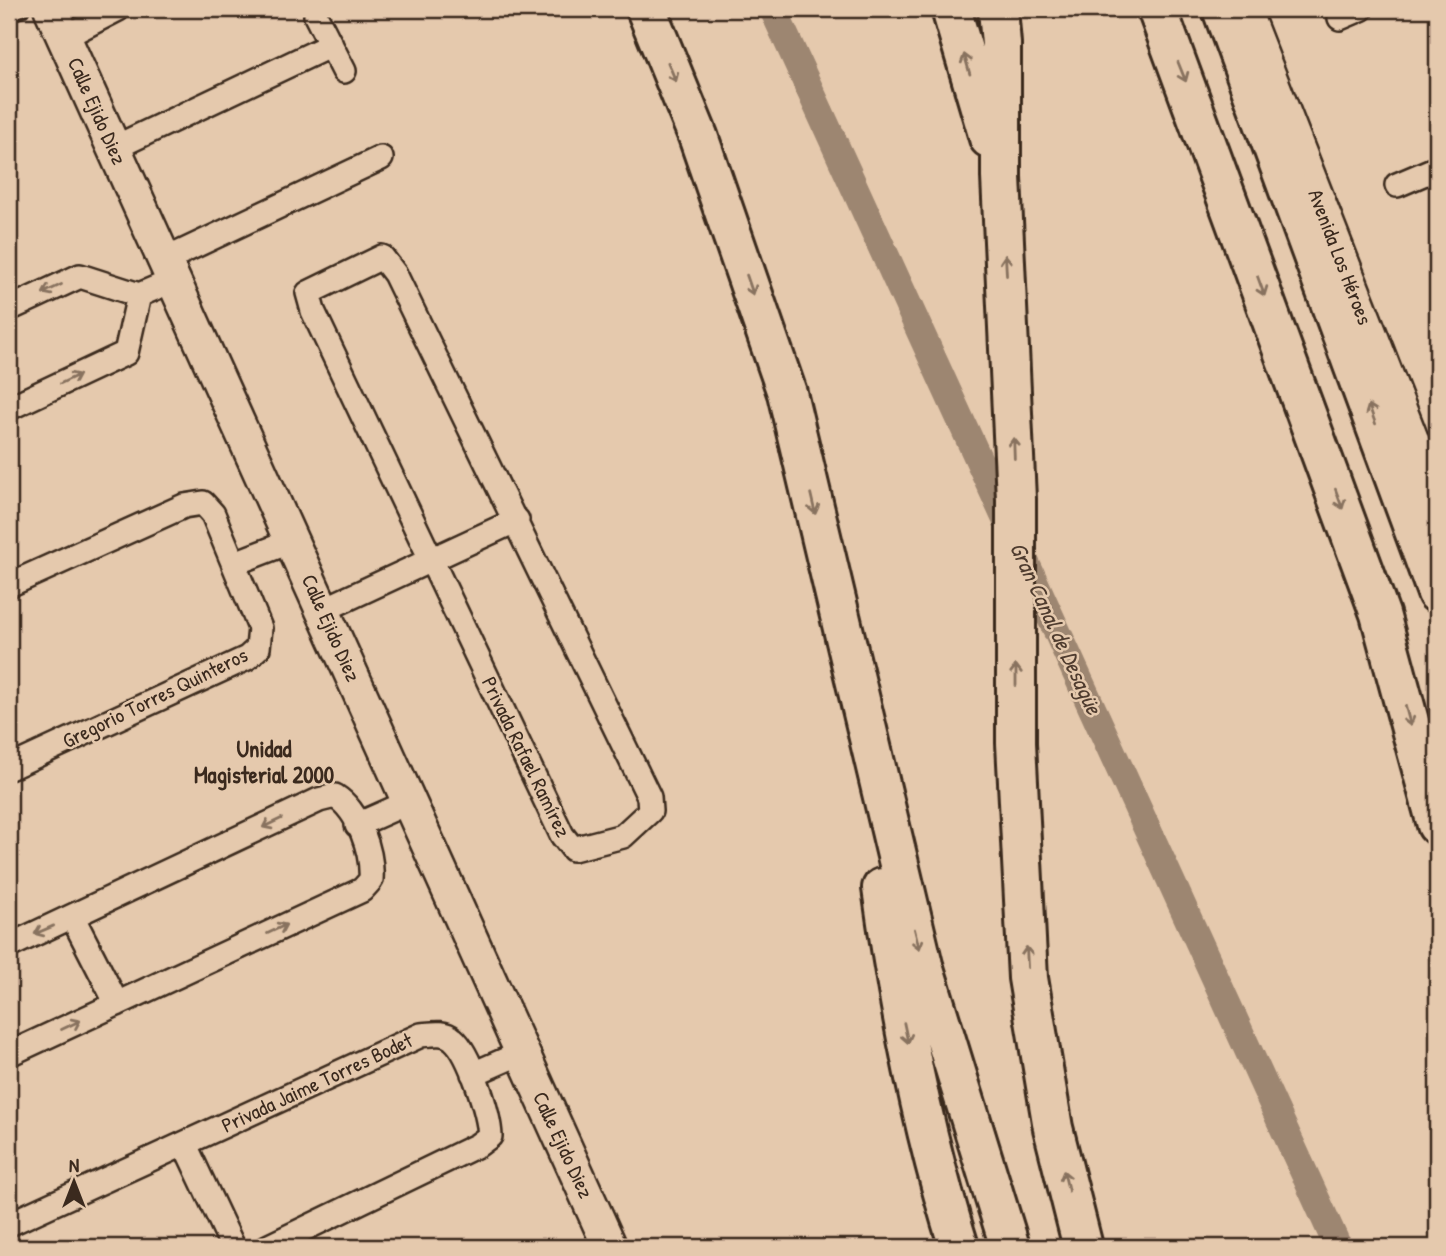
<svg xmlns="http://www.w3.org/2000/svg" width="1446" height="1256" font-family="'Patrick Hand',sans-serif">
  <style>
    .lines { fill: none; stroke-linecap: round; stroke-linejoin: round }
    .canal { stroke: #9d8671; stroke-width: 28 }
    .service-casing { stroke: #3b2a1e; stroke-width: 18 }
    .minor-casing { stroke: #3b2a1e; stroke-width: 28 }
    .secondary-casing { stroke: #3b2a1e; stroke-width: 38 }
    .trunk-casing { stroke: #3b2a1e; stroke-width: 44 }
    .motorway-casing { stroke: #3b2a1e; stroke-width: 44 }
    .service { stroke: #e5c9ad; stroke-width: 12 }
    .minor { stroke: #e5c9ad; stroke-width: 23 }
    .secondary { stroke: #e5c9ad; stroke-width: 33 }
    .trunk { stroke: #e5c9ad; stroke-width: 38 }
    .motorway { stroke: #e5c9ad; stroke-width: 38 }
    .oneway { stroke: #88725e }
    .labels { text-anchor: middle; stroke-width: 5; stroke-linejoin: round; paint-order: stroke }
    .street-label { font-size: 21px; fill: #3b2a1e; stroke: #e5c9ad }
    .water-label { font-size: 23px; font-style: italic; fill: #4f3c2f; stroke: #e5c9ad }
    .neighbourhood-label { font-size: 23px; font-weight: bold; fill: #3b2a1e; stroke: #e5c9ad }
  </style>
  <rect width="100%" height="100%" fill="#e5c9ad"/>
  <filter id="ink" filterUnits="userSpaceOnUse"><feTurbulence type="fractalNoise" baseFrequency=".0143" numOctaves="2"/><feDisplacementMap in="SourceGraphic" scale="14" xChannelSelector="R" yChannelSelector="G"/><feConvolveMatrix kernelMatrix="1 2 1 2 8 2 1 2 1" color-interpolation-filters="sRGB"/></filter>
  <g filter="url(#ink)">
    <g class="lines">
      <path class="canal" d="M 773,9 L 1338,1247"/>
      <defs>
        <path id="service" d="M 9,14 L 22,9"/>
        <path id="minor" d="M 316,16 L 344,71
          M 1340,18 L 1361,9
          M 64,37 L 118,9
          M 114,148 L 331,45
          M 1397,185 L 1437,168
          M 382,257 L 395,274 L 649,797 L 650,811 L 623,836 L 573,849 L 562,835 L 313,311 L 308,293 Z
          M 165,260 L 381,158
          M 9,309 L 80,276 L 139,295 L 174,280
          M 9,408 L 126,353 L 139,295
          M 235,563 L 292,541
          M 9,585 L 184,506 L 203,503 L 213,514 L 260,628 L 258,648 L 247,658 L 9,768
          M 323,610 L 517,520
          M 357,825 L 409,802
          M 73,918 L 117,1004
          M 9,946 L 319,800 L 335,796 C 359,811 373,853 371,880 L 362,890 L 9,1054
          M 473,1074 L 521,1053
          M 185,1145 L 233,1247
          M 9,1224 L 421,1035 C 432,1034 444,1031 453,1039 C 470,1053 489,1114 490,1136 L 478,1145 L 267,1247"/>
        <path id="secondary" d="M 51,9 L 610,1247
          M 1243,9 L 1437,505"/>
        <path id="trunk" d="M 1157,9 L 1380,614 L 1437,825
          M 1222,9 L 1437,593"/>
        <path id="motorway" d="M 646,9 L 698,136 L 787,393 L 923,965 L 1010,1247
          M 951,9 L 989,138
          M 998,9 L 1001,44 L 1001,177 L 1016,499 L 1016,743 L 1028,978 L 1053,1128 L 1083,1247
          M 882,888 C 899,1010 922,1130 959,1247"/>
      </defs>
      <use href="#service" class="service-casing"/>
      <use href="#minor" class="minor-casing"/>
      <use href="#secondary" class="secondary-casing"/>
      <use href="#trunk" class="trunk-casing"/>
      <use href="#motorway" class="motorway-casing"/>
      <use href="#service" class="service"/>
      <use href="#minor" class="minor"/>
      <use href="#secondary" class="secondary"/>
      <use href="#trunk" class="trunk"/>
      <use href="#motorway" class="motorway"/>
    </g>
    <defs><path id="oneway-shaft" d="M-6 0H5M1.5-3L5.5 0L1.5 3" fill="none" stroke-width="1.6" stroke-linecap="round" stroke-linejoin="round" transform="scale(1.75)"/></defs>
    <g class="oneway">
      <use href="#oneway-shaft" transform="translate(967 64) rotate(-106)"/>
      <use href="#oneway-shaft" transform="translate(672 72) rotate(67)"/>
      <use href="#oneway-shaft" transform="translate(1182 72) rotate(68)"/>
      <use href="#oneway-shaft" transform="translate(1006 265) rotate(-93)"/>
      <use href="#oneway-shaft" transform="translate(750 285) rotate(71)"/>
      <use href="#oneway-shaft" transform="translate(1261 286) rotate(70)"/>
      <use href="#oneway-shaft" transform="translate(52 289) rotate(155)"/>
      <use href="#oneway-shaft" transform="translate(70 379) rotate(-25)"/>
      <use href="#oneway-shaft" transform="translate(1372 414) rotate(-110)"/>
      <use href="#oneway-shaft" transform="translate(1014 448) rotate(-92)"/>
      <use href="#oneway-shaft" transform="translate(1339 499) rotate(70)"/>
      <use href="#oneway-shaft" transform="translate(813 504) rotate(77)"/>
      <use href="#oneway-shaft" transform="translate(1016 675) rotate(-90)"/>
      <use href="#oneway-shaft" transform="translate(1408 716) rotate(75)"/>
      <use href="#oneway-shaft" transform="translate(272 823) rotate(154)"/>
      <use href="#oneway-shaft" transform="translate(277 929) rotate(-25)"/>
      <use href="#oneway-shaft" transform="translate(44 930) rotate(157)"/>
      <use href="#oneway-shaft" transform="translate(917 939) rotate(76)"/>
      <use href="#oneway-shaft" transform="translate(1027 957) rotate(-93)"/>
      <use href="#oneway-shaft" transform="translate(71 1025) rotate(-25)"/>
      <use href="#oneway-shaft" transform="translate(906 1033) rotate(78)"/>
      <use href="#oneway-shaft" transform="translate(1066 1181) rotate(-104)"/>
    </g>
  </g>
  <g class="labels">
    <g class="street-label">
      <text transform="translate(97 111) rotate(66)" y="7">Calle Ejido Diez</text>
      <text transform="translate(1340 257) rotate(69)" y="7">Avenida Los Héroes</text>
      <text transform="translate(331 628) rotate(66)" y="7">Calle Ejido Diez</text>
      <text transform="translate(155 698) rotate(-26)" y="7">Gregorio Torres Quinteros</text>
      <text transform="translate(526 757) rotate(64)" y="7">Privada Rafael Ramírez</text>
      <text transform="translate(317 1083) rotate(-25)" y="7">Privada Jaime Torres Bodet</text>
      <text transform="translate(563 1145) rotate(65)" y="7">Calle Ejido Diez</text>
    </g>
    <g class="water-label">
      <text transform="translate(1056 628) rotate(65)" y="8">Gran Canal de Desagüe</text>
    </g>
    <g class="neighbourhood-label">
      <text x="264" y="757">Unidad<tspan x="264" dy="26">Magisterial 2000</tspan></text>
    </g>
  </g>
  <rect width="1446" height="1256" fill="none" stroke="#e5c9ad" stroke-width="35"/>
  <rect x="18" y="18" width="1411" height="1221" fill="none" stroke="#3b2a1e" stroke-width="2.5" filter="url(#ink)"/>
  <g transform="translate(74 1182)" stroke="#e5c9ad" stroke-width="5" paint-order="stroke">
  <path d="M0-5L12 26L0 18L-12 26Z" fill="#3b2a1e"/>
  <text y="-10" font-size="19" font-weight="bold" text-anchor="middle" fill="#3b2a1e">N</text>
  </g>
</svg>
